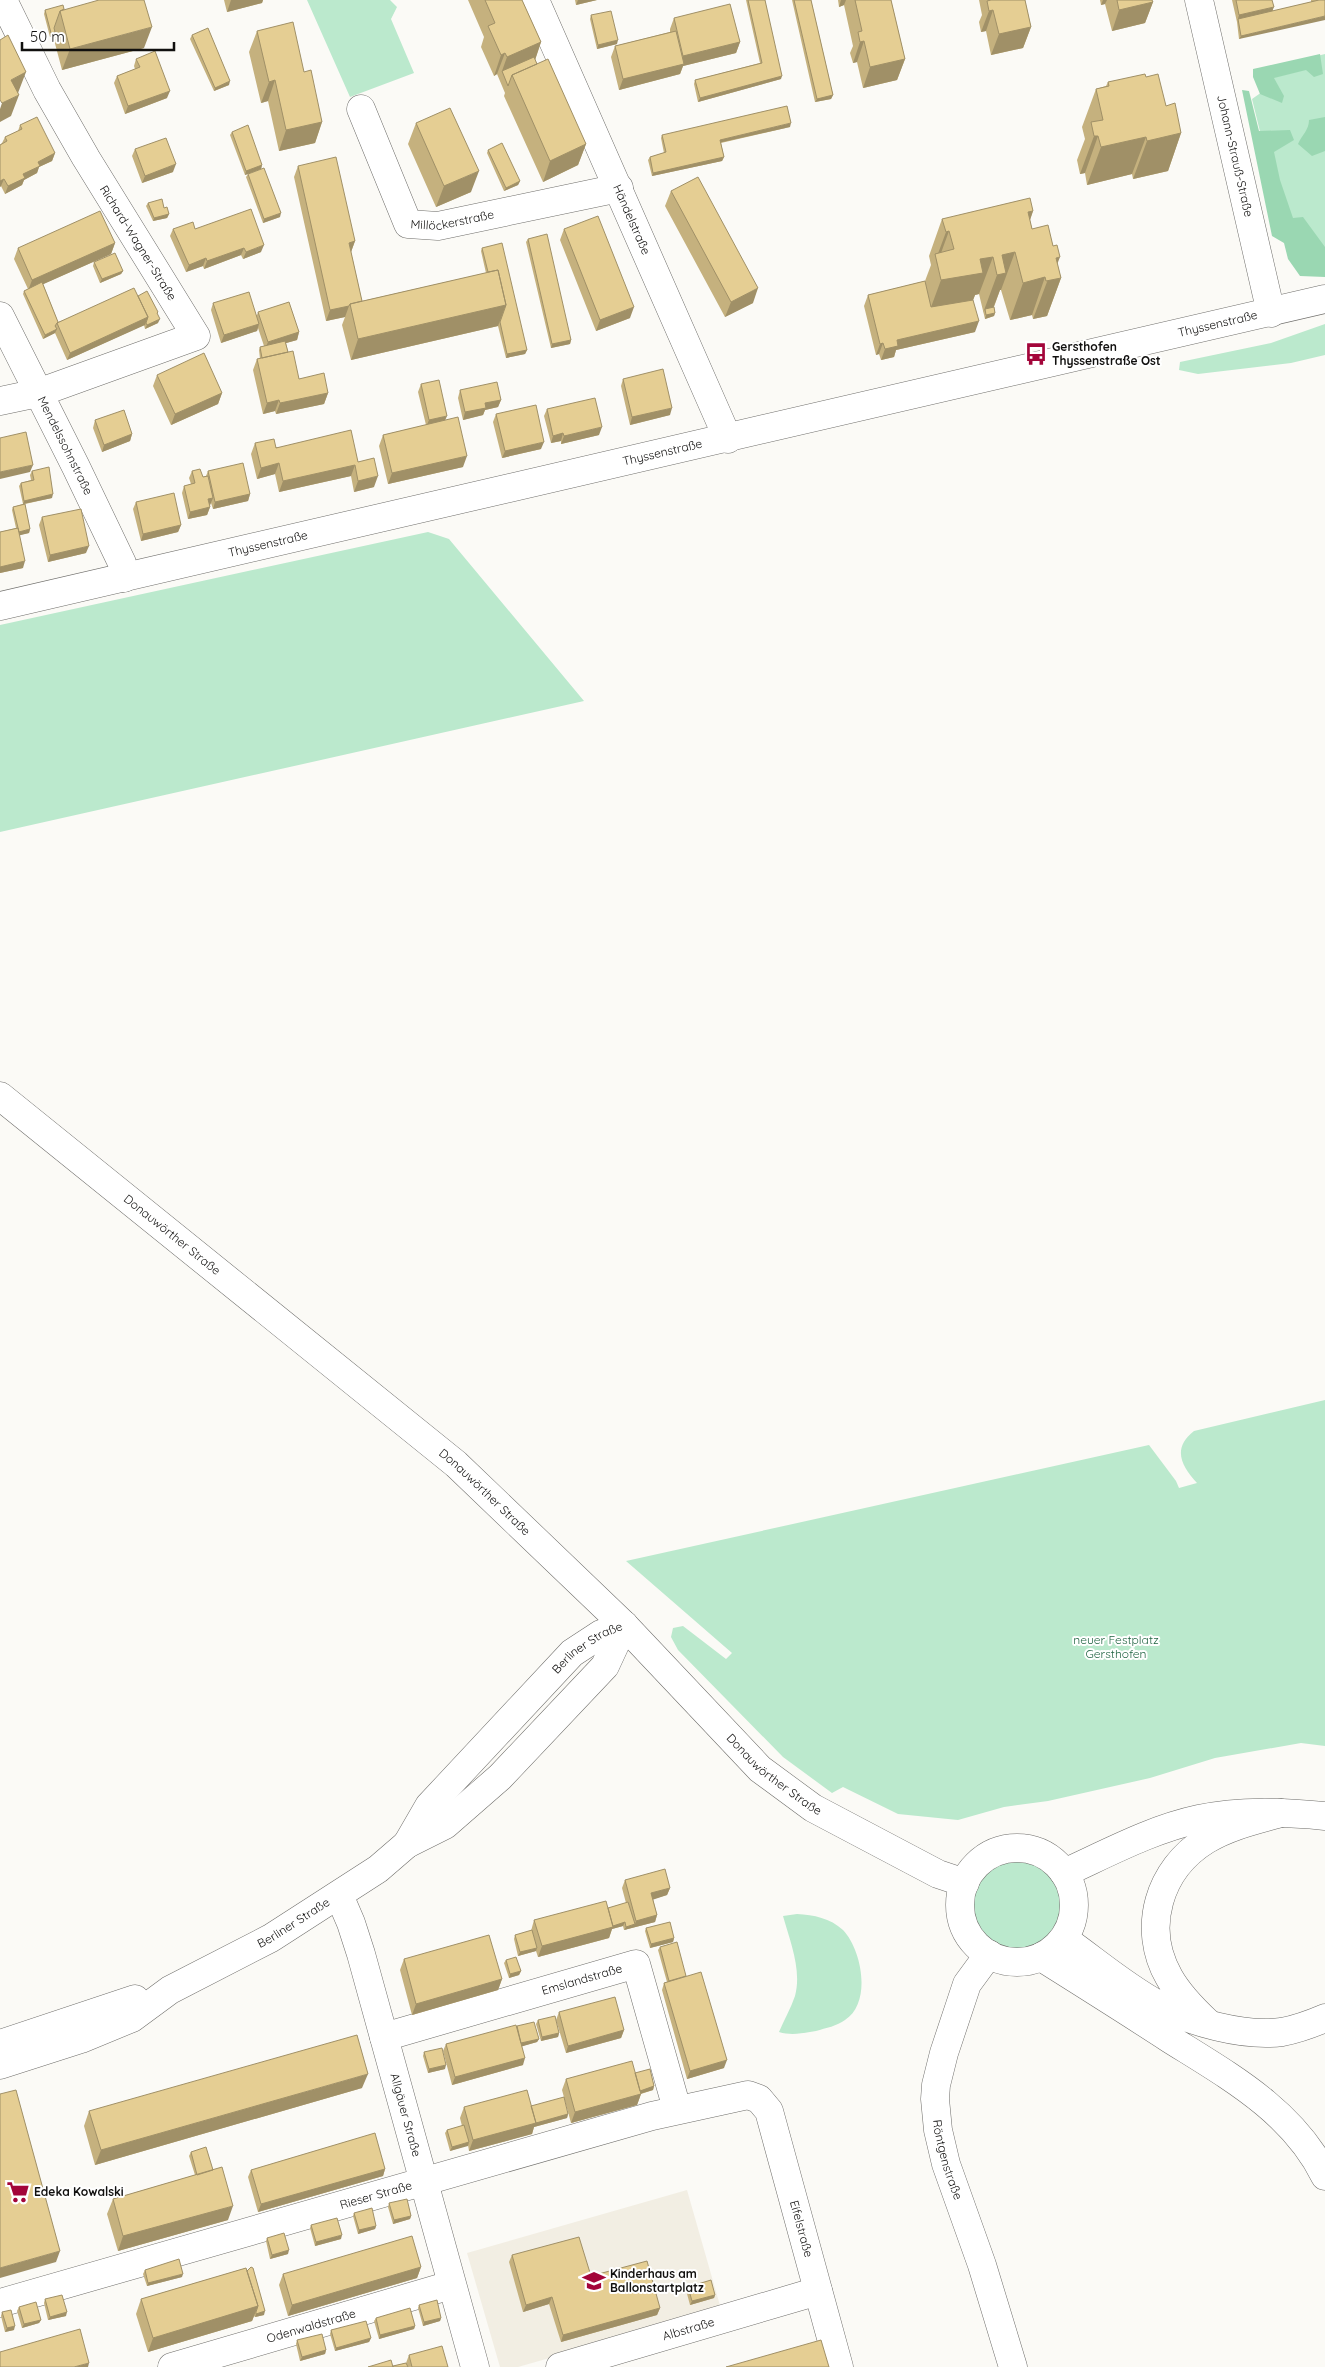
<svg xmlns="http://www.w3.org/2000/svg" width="1325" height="2367" font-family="Quicksand,sans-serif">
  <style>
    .built { fill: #f2eee3 }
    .green { fill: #bbe9cd }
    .forest { fill: #9ad7b2 }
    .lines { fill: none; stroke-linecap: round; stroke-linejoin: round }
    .minor-casing { stroke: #6f6e6b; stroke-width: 29 }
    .major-casing { stroke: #6f6e6b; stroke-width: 29 }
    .highway-casing { stroke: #6f6e6b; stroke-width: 29 }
    .minor { stroke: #fff; stroke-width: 28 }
    .major { stroke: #fff; stroke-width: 28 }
    .highway { stroke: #fff; stroke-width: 28 }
    .wall { fill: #c5b17e }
    .shaded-wall { fill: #a09067 }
    .building { fill: #e5ce93; stroke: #a09067 }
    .labels { text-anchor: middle; stroke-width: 4; stroke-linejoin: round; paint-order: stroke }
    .street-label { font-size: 12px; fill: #11100f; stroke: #fff }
    .poi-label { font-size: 12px; font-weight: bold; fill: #11100f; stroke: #fff; text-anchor: start }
    .park-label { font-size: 12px; fill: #216543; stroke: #fff }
  </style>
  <rect width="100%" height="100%" fill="#fbfaf6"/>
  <path class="built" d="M 687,2190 L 721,2309 L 518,2367 L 500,2367 L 467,2253 Z"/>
  <path class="green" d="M 307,0 L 390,0 L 397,7 L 391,19 L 414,73 L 350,97 Z
    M 1325,54 L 1325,259 L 1283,225 L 1252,99 L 1262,92 L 1269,68 Z
    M 1325,324 L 1325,355 L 1291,363 L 1198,374 L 1179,370 L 1180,362 L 1271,343 Z
    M 428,532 L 449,539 L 584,701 L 0,832 L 0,625 Z
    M 1325,1400 L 1325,1746 L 1301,1743 L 1215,1758 L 1150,1778 L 1048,1801 L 1004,1807 L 958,1820 L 898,1814 L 843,1787 L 832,1793 L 783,1757 L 678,1650 L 671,1637 L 673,1628 L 683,1626 L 726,1659 L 732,1653 L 626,1561 L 1149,1445 L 1176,1481 L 1179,1488 L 1197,1483 C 1181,1466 1172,1448 1194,1431 Z
    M970 1906a47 47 0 1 1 94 0a47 47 0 1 1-94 0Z
    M 797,1914 C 814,1915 830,1918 843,1930 C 862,1950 872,2003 845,2020 C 837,2026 826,2028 816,2031 C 803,2033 792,2036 779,2032 C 784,2020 791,2008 795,1996 C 802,1970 790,1941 783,1916 Z"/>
  <path class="forest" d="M 1320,54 L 1323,74 L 1314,77 L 1306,70 L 1274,78 L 1284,96 L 1282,103 L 1260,94 L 1253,77 L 1253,69 Z
    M 1242,90 L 1249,91 L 1259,131 L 1290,130 L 1294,140 L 1274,152 L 1280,180 L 1293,218 L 1303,217 L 1325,247 L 1325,277 L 1300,276 L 1288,259 L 1284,243 L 1272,236 Z
    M 1325,117 L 1325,151 L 1312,156 L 1298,144 C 1302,135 1309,130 1309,120 Z"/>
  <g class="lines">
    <defs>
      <g id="minor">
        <path id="s1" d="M 535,0 L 728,439"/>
        <path id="s2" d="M 1199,0 L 1271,313"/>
        <path id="s3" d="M 361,109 L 408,224 L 438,226 L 619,188"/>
        <path id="s4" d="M 0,316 L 76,467 L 122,563 L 124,578"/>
        <path d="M 0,401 L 38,393 L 196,336 L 86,158 L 47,90 L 3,0"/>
        <path id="s5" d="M 0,606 L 1325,299"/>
        <path id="s6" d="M 407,1844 L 429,1806 L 572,1653 L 601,1634 L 624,1625"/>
        <path id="s7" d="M 339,1895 L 351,1923 L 361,1954 L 475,2367"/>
        <path id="s8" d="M 989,1954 L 967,1984 L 944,2053 L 936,2085 L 935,2099 L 938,2130 L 946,2164 L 982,2265 L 1013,2367"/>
        <path id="s9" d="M 384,2037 L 636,1964 L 677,2109"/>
        <path d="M 0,2044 L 135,1999"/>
        <path id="s10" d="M 0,2065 L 81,2039 L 132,2018 L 170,1990 L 271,1938 L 378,1869 L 407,1844 L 445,1825 L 500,1777 L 605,1666 L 624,1625"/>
        <path id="s11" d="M 0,2303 L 652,2116 L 748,2095 L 759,2099 L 769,2111 L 839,2367"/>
        <path id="s12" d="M 172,2367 L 451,2285"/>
        <path id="s13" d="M 560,2367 L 818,2291"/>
      </g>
      <g id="major">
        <path id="s14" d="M 0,1096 L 456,1464 L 624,1625 L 760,1769 L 813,1808 L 938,1874 L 965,1883"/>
        <circle cx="1017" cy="1905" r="57"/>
        <path d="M 1064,1873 C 1108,1853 1152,1829 1199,1819 C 1240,1810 1284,1812 1325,1816"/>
      </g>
      <path id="highway" d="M 1064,1939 C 1094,1960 1124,1986 1157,2004 C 1189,2022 1244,2037 1282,2032 C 1297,2029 1311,2024 1325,2018
        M 1041,1957 C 1084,1984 1127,2011 1170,2039 C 1229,2076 1293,2111 1325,2176
        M 1208,2023 C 1193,2009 1179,1995 1169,1977 C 1141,1928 1159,1869 1206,1840 C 1229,1826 1256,1820 1281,1813"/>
    </defs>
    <use href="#minor" class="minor-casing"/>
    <use href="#major" class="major-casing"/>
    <use href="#highway" class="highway-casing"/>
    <use href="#minor" class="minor"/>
    <use href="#major" class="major"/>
    <use href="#highway" class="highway"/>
  </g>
  <path class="wall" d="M 224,0 L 263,0 L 262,3 L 227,12 Z
    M 468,0 L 522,0 L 541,42 L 535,60 L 586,144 L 578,165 L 543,182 L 504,96 L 505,93 L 497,74 L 494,76 L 481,47 L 484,37 Z
    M 575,0 L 597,0 L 576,5 Z
    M 746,0 L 765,0 L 781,79 L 698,102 L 694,84 L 695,80 L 760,63 Z
    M 792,0 L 811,0 L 833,95 L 831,99 L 815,102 Z
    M 838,0 L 891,0 L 905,59 L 897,80 L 863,88 L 857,62 L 853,63 L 850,53 L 853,46 L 844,5 L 839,7 Z
    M 979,0 L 1025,0 L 1031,27 L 1023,48 L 991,55 L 986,31 L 981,32 L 979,22 L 982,15 Z
    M 1100,0 L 1152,0 L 1153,2 L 1145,23 L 1112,31 L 1105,4 L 1101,5 Z
    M 1232,0 L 1272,0 L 1273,11 L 1311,2 L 1311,0 L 1325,0 L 1239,39 L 1237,22 Z
    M 64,9 L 144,48 L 62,70 L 53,36 L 50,37 L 44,14 L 45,10 Z
    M 591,15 L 617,44 L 597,49 L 590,19 Z
    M 674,18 L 740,42 L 736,53 L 683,66 L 680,74 L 619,90 L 611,57 L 615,46 L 670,32 L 670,29 Z
    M 257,31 L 304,72 L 322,122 L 315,143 L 279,151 L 268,101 L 261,103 L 249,52 Z
    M 192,35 L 229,85 L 214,91 L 190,39 Z
    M 136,59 L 167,98 L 125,114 L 114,83 L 117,76 L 135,69 L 134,66 Z
    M 1146,77 L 1166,106 L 1181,133 L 1168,171 L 1133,179 L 1132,174 L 1087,185 L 1085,173 L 1080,174 L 1077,160 L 1085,139 L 1082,127 L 1096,89 L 1106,86 L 1108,82 Z
    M 416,123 L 471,192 L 436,207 L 408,144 Z
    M 20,125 L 55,153 L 52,161 L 39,167 L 37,173 L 24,180 L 22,185 L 5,194 L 1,186 L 0,187 L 0,145 L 2,143 L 5,137 L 18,131 Z
    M 790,127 L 721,143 L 724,157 L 722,161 L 652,176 L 648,160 L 650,157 L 664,153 L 661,138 L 662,135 Z
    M 232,132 L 262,165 L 261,169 L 245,175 L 230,135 Z
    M 135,149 L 173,172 L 142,183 L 132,156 Z
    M 488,150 L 520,181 L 518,185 L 504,191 L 487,153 Z
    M 298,166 L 355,241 L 351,252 L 362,301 L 486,273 L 481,251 L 482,248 L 527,350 L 525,354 L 506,358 L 498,326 L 351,360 L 342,325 L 345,317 L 326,321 L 294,177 Z
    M 248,174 L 280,217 L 263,223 L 246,177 Z
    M 671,191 L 753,303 L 725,317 L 665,206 Z
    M 148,203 L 164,208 L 169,214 L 167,218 L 153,221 L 146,206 Z
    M 1033,211 L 1030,220 L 1032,229 L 1057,263 L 1061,278 L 1047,316 L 1033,319 L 1032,315 L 1010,320 L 1001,290 L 1000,290 L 994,307 L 995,313 L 994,316 L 985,319 L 979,294 L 975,295 L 973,300 L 975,332 L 896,350 L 894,357 L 881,360 L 879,354 L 876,355 L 864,306 L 868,295 L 925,281 L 931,265 L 929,256 L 942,219 Z
    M 173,229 L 195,229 L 261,252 L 243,259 L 241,255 L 204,269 L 203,266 L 186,272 L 170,236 Z
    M 564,229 L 630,318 L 596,331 L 560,240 Z
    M 528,239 L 571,340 L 570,344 L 551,348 L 526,242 Z
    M 115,243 L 111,254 L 43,284 L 58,322 L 138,296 L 158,312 L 157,315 L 158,323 L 145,329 L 144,325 L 67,360 L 55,333 L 43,339 L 23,294 L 24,291 L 28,289 L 14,259 L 18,248 Z
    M 94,262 L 123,271 L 121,274 L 100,283 L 93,266 Z
    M 213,303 L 257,315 L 258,312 L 299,332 L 297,340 L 286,343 L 288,352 L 299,379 L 328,393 L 324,404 L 276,414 L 275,411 L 263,414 L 253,370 L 257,359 L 260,359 L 259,350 L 260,347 L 264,346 L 258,328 L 257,331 L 221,343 L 211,310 Z
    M 157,375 L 222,393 L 218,404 L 171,425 L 153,386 Z
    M 623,379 L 670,415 L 630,425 L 621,386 Z
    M 421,384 L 445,420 L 463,467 L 388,484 L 379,446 L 383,435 L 426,425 L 418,392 Z
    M 460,390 L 501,400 L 498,407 L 485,410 L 483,415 L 463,420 L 458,398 Z
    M 547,409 L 599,435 L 561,444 L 561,441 L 551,443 L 544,416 Z
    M 496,414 L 541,449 L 502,458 L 493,422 Z
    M 95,420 L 132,434 L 130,441 L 102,452 L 93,428 Z
    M 255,443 L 358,462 L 374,487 L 354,492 L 351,476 L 279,492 L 275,474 L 257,479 L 251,454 Z
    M 32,471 L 52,498 L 25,504 L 30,529 L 29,533 L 19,535 L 23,568 L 0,573 L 0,532 L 16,528 L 12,510 L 13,507 L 23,504 L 19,486 L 21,483 L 31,480 L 30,475 Z
    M 192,471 L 203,477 L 206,476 L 208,471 L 250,494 L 248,501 L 213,509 L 211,503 L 210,505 L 210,507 L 207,515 L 188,519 L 182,493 L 184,486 L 191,484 L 189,478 Z
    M 136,502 L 181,525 L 178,532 L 141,541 L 133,509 Z
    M 42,517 L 86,553 L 48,562 L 39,525 Z
    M 625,1880 L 670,1888 L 667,1895 L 653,1899 L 657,1915 L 655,1922 L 624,1930 L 623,1926 L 612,1929 L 609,1938 L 538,1957 L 536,1951 L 518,1956 L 514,1939 L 515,1935 L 531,1931 L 534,1920 L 608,1908 L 626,1903 L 622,1888 Z
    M 646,1928 L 674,1938 L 673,1942 L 650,1948 L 645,1931 Z
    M 660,1947 L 724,2068 L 687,2079 L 662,1990 L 664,1983 L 667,1982 L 658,1950 Z
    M 404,1959 L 502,1979 L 498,1990 L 412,2015 L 400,1970 Z
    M 506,1960 L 521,1971 L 519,1975 L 509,1978 L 504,1963 Z
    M 559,2012 L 624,2030 L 621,2038 L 566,2053 L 556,2020 Z
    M 538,2020 L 559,2033 L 558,2037 L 541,2041 L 536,2024 Z
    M 517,2026 L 539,2039 L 537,2042 L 522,2046 L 523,2065 L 452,2085 L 443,2051 L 446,2044 Z
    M 424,2052 L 445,2069 L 428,2073 L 423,2056 Z
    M 635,2073 L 654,2086 L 653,2090 L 641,2094 L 637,2105 L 571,2123 L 562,2090 L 566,2079 Z
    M 362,2088 L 95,2165 L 84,2126 L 89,2111 Z
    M 531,2106 L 568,2114 L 567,2118 L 534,2127 L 532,2134 L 469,2151 L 468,2145 L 450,2151 L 445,2133 L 447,2130 L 462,2126 L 460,2118 L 464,2107 Z
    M 191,2152 L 213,2170 L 228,2220 L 118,2251 L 107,2214 L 113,2199 L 195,2175 L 189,2156 Z
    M 385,2169 L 383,2176 L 258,2212 L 248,2177 L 251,2170 Z
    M 389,2203 L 411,2216 L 410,2219 L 393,2224 L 388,2207 Z
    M 354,2213 L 376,2226 L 375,2229 L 358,2234 L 353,2216 Z
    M 311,2225 L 341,2239 L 315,2246 L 310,2228 Z
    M 267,2238 L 288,2254 L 270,2259 L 266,2241 Z
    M 512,2255 L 591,2276 L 660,2308 L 657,2315 L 561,2342 L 549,2304 L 523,2312 L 509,2262 Z
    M 421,2267 L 417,2278 L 288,2316 L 279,2285 L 283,2274 Z
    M 246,2268 L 264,2315 L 255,2317 L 254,2316 L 252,2321 L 148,2352 L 136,2314 L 141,2299 Z
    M 145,2270 L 182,2277 L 147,2286 L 143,2274 Z
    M 688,2287 L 715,2295 L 714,2298 L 690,2305 L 686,2290 Z
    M 45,2299 L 66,2316 L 48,2320 L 44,2303 Z
    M 419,2305 L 441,2318 L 440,2321 L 423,2326 L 418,2308 Z
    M 19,2307 L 41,2320 L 39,2323 L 22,2328 L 17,2311 Z
    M 2,2312 L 14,2330 L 5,2332 L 1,2316 Z
    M 376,2318 L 415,2326 L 414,2329 L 379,2339 L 374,2321 Z
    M 331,2330 L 371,2338 L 369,2342 L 335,2351 L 330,2334 Z
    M 297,2340 L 326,2350 L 325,2354 L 300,2361 L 296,2344 Z
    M 409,2355 L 448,2367 L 368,2367 L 393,2366 L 406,2363 Z"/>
  <path class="shaded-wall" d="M 231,0 L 263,0 L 262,3 L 227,12 Z
    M 578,0 L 597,0 L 576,5 Z
    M 841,0 L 846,0 L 844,5 L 839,7 Z
    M 1103,0 L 1107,0 L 1105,4 L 1101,5 Z
    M 1153,2 L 1145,23 L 1112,31 L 1119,10 Z
    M 1274,7 L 1271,14 L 1238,19 L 1239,15 Z
    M 993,10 L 986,31 L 981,32 L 989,11 Z
    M 1325,16 L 1325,20 L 1239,39 L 1241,36 Z
    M 152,27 L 144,48 L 62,70 L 70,49 Z
    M 1031,27 L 1023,48 L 991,55 L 999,34 Z
    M 55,32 L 53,36 L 50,37 L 51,33 Z
    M 618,40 L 617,44 L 597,49 L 598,45 Z
    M 864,41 L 857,62 L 853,63 L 860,42 Z
    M 541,42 L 534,63 L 502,71 L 507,57 Z
    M 740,42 L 736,53 L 683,66 L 680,74 L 619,90 L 623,79 L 680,64 L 683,56 Z
    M 505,53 L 497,74 L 494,76 L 501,55 Z
    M 905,59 L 897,80 L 863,88 L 870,67 Z
    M 26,72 L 18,93 L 4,101 L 11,80 Z
    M 782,76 L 781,79 L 698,102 L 700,98 Z
    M 275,80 L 268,101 L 261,103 L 269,82 Z
    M 230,81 L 229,85 L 214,91 L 215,88 Z
    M 170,91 L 167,98 L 125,114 L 128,106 Z
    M 19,95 L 11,116 L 0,122 L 0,109 L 2,103 Z
    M 833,95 L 831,99 L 815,102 L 817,99 Z
    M 322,122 L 315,143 L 279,151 L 286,130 Z
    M 791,123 L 790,127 L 718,143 L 720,140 Z
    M 1181,133 L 1168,171 L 1133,179 L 1147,141 Z
    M 1094,136 L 1098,136 L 1085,173 L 1080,174 Z
    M 1146,137 L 1132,174 L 1087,185 L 1101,147 Z
    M 586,144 L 578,165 L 543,182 L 550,161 Z
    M 55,153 L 52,161 L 39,167 L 37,173 L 24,180 L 22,185 L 5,194 L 8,186 L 38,162 Z
    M 724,157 L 722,161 L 652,176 L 653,173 Z
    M 176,164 L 173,172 L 142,183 L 145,176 Z
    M 262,165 L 261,169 L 245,175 L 246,171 Z
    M 479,171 L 471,192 L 436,207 L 444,186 Z
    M 4,179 L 1,186 L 0,187 L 0,181 Z
    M 520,181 L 518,185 L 504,191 L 506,188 Z
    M 1033,211 L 1020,249 L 1028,212 Z
    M 281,213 L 280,217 L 263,223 L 264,219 Z
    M 169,214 L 167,218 L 153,221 L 154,218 Z
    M 949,231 L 937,264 L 936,259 L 946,232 Z
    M 355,241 L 351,252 L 349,243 Z
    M 115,243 L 111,254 L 28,291 L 32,280 Z
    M 264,245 L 261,252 L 243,259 L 246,252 Z
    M 244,248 L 241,255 L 204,269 L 207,261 Z
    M 1015,252 L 1001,290 L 1000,290 L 992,311 L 985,309 L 983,313 L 997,275 L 1002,255 Z
    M 993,257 L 979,294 L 975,295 L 969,311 L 927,318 L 941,280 L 980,259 Z
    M 1060,257 L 1051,280 L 1061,278 L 1047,316 L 1033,319 L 1056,258 Z
    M 206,258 L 203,266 L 186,272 L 189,265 Z
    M 123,271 L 121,274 L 100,283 L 102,279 Z
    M 1045,277 L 1032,315 L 1010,320 L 1023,283 Z
    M 758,288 L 753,303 L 725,317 L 731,302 Z
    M 506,305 L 498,326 L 351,360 L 358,339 Z
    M 349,306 L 345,317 L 326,321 L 330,310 Z
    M 634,307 L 630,318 L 596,331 L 600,320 Z
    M 995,313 L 994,316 L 985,319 L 986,315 Z
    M 148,317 L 145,325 L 67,360 L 70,353 Z
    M 160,319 L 158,323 L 145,329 L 147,325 Z
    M 979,321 L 975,332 L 896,350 L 894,357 L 881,360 L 885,349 L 897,340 Z
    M 259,324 L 257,331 L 221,343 L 224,335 Z
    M 57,329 L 55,333 L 43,339 L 45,335 Z
    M 299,332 L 297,340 L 265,349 L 268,342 Z
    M 571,340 L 570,344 L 551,348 L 552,344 Z
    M 883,343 L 879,354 L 876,355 L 880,344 Z
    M 527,350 L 525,354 L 506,358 L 507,354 Z
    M 222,393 L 218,404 L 171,425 L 175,414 Z
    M 328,393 L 324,404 L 276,414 L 280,403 Z
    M 279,400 L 275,411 L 263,414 L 267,403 Z
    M 501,400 L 498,407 L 485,410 L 483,415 L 463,420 L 465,412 L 485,403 Z
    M 672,408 L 670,415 L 630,425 L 632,417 Z
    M 447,416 L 444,423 L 426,427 L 429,420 Z
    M 602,427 L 599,435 L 561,444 L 564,436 Z
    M 563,433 L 561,441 L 551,443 L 553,436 Z
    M 132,434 L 130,441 L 102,452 L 104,445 Z
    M 544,442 L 541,449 L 502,458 L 505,451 Z
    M 467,456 L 463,467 L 388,484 L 392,473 Z
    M 279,463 L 275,474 L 257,479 L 261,468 Z
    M 33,465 L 30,472 L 0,479 L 0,472 Z
    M 355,465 L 351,476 L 279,492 L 283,481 Z
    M 378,476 L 374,487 L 354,492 L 358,481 Z
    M 53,494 L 52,498 L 23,504 L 24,501 Z
    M 250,494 L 248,501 L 213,509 L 215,502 Z
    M 213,498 L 210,505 L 205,506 L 208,499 Z
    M 210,507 L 207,515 L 188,519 L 190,512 Z
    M 181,525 L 178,532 L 141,541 L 143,534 Z
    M 30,529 L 29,533 L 17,536 L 19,532 Z
    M 89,546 L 86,553 L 48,562 L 50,555 Z
    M 25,561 L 23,568 L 0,573 L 0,567 Z
    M 670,1888 L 667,1895 L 649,1901 L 651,1893 Z
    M 657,1915 L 655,1922 L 624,1930 L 626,1927 L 635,1924 L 636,1921 Z
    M 625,1922 L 623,1926 L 612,1929 L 609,1938 L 538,1957 L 542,1946 Z
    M 674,1938 L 673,1942 L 650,1948 L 651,1944 Z
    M 537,1948 L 536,1951 L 518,1956 L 520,1952 Z
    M 521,1971 L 519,1975 L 509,1978 L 510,1974 Z
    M 502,1979 L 498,1990 L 412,2015 L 416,2004 Z
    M 624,2030 L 621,2038 L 566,2053 L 568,2046 Z
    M 559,2033 L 558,2037 L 541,2041 L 542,2037 Z
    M 539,2039 L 537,2042 L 520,2047 L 521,2043 Z
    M 525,2058 L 523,2065 L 452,2085 L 455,2077 Z
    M 727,2060 L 724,2068 L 687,2079 L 690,2071 Z
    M 446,2065 L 445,2069 L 428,2073 L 429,2069 Z
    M 368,2074 L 362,2088 L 95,2165 L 101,2150 Z
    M 654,2086 L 653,2090 L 636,2095 L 637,2091 Z
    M 641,2094 L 637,2105 L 571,2123 L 575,2112 Z
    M 568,2114 L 567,2118 L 534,2127 L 532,2134 L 469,2151 L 473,2140 Z
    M 469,2142 L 468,2146 L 450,2151 L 452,2147 Z
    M 385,2169 L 383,2176 L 258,2212 L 261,2204 Z
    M 233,2206 L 228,2220 L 118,2251 L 123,2236 Z
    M 411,2216 L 410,2219 L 393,2224 L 394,2220 Z
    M 376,2226 L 375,2229 L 358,2234 L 359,2230 Z
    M 342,2235 L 341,2239 L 315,2246 L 316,2242 Z
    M 289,2250 L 288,2254 L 270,2259 L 272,2255 Z
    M 60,2251 L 56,2262 L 0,2278 L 0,2268 Z
    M 421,2267 L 417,2278 L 288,2316 L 292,2305 Z
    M 183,2274 L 182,2277 L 147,2286 L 148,2283 Z
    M 715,2295 L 714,2298 L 690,2305 L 692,2301 Z
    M 552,2297 L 549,2304 L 523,2312 L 526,2305 Z
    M 258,2306 L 252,2321 L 148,2352 L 153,2338 Z
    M 660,2308 L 657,2315 L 561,2342 L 563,2335 Z
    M 265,2311 L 264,2315 L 255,2317 L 256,2314 Z
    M 67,2312 L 66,2316 L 48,2320 L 50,2317 Z
    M 441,2318 L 440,2321 L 423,2326 L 424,2322 Z
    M 41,2320 L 39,2323 L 22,2328 L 24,2324 Z
    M 15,2326 L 14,2330 L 5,2332 L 7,2328 Z
    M 415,2326 L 414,2329 L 379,2339 L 380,2335 Z
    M 371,2338 L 369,2342 L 335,2351 L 336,2348 Z
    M 326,2350 L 325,2354 L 300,2361 L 302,2357 Z
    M 89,2363 L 88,2367 L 74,2367 Z"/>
  <path class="building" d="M 99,0 L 144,0 L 152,27 L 70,49 L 60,11 Z
    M 485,0 L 522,0 L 541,42 L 507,57 L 505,53 L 501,55 L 488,26 L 495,23 Z
    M 748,0 L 765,0 L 782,76 L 700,98 L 695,80 L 762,63 Z
    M 794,0 L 811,0 L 833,95 L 817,99 Z
    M 855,0 L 891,0 L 905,59 L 870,67 L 864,41 L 860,42 L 858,32 L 862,31 Z
    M 991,0 L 1025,0 L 1031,27 L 999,34 L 993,10 L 989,11 L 987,1 Z
    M 1117,0 L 1152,0 L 1153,2 L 1119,10 Z
    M 1236,0 L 1272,0 L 1274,7 L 1239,15 Z
    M 1319,0 L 1325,0 L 1325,16 L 1241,36 L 1238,19 Z
    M 730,4 L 740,42 L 683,56 L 674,18 Z
    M 63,5 L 64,9 L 60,11 L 54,28 L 55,32 L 51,33 L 45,10 Z
    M 611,11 L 618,40 L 598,45 L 591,15 Z
    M 293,22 L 304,72 L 311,70 L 322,122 L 286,130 L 275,80 L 269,82 L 257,31 Z
    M 208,28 L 230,81 L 215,88 L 192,35 Z
    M 676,31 L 684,64 L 623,79 L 615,46 Z
    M 8,35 L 26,72 L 11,80 L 19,95 L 2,103 L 0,100 L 0,40 Z
    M 155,51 L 170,91 L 128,106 L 117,76 L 140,67 L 136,59 Z
    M 534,57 L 537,64 L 512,75 L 508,86 L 502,71 Z
    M 548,59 L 586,144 L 550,161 L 512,75 Z
    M 1145,74 L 1146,77 L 1158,74 L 1166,106 L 1175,103 L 1181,133 L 1147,141 L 1146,137 L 1101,147 L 1098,136 L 1094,136 L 1091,122 L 1103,120 L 1096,89 L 1109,86 L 1108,82 Z
    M 787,106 L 791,123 L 720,140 L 724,157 L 653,173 L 650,157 L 666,152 L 662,135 Z
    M 450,108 L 479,171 L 444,186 L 416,123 Z
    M 37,117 L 55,153 L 38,162 L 40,166 L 23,174 L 25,178 L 8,186 L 4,179 L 0,181 L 0,145 L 7,141 L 5,137 L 22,129 L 20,125 Z
    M 248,125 L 262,165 L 246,171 L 232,132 Z
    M 166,138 L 176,164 L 145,176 L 135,149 Z
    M 502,143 L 520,181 L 506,188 L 488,150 Z
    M 336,157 L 355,241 L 349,243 L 362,301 L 350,304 L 349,306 L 330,310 L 298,166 Z
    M 264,168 L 281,213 L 264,219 L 248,174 Z
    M 698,177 L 758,288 L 731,302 L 671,191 Z
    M 1030,198 L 1033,211 L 1028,212 L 1032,229 L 1048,225 L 1053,246 L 1057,245 L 1060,257 L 1056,258 L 1061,278 L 1046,281 L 1045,277 L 1023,283 L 1015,252 L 1002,255 L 1006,273 L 997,275 L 993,257 L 980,259 L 983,273 L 941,280 L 935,254 L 954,249 L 949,231 L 946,232 L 942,219 Z
    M 162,199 L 164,208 L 167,207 L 169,214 L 154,218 L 148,203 Z
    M 251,209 L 264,245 L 246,252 L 244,248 L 207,261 L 206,258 L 189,265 L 173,229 L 193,222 L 195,229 Z
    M 100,211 L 115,243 L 32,280 L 18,248 Z
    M 598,216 L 634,307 L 600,320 L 564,229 Z
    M 547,234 L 571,340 L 552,344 L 528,239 Z
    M 502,243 L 527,350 L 507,354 L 500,322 L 506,305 L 498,270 L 488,272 L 482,248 Z
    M 115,253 L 123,271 L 102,279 L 94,262 Z
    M 498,270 L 506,305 L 358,339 L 350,304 Z
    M 925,281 L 931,307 L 973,300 L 979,321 L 897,340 L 898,346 L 885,349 L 883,343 L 880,344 L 868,295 Z
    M 42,282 L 58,322 L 57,323 L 55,326 L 57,329 L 45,335 L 24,291 Z
    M 134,288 L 148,317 L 70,353 L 57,323 Z
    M 147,291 L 158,312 L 157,313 L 160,319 L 147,325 L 146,323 L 148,317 L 138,296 Z
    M 249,292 L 259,324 L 224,335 L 213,303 Z
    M 289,302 L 299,332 L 268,342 L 258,312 Z
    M 994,307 L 995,313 L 986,315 L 985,309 Z
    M 285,341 L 288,352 L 262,358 L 260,347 Z
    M 293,351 L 299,379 L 324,373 L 328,393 L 280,403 L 279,400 L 267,403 L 257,359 Z
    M 204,353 L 222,393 L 175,414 L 157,375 Z
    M 663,369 L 672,408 L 632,417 L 623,379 Z
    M 439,380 L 447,416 L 429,420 L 421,384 Z
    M 497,382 L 501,400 L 485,403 L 486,408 L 465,412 L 460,390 Z
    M 595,398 L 602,427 L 564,436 L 563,433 L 553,436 L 547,409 Z
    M 536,405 L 544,442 L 505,451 L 496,414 Z
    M 124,410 L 132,434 L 104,445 L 95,420 Z
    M 458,417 L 467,456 L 392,473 L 383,435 Z
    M 351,430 L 358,462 L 374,458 L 378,476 L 358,481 L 355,465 L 283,481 L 279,463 L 261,468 L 255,443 L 274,439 L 276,448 Z
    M 26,432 L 33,465 L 0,472 L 0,438 Z
    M 243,463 L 250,494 L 215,502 L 208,471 Z
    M 49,467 L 53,494 L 24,501 L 21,483 L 34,480 L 32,471 Z
    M 200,469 L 203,477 L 208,476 L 213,498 L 208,499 L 210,507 L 190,512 L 184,486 L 195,483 L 192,471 Z
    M 174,493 L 181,525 L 143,534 L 136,502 Z
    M 25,504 L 30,529 L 19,532 L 13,507 Z
    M 81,509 L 89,546 L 50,555 L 42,517 Z
    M 18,528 L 25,561 L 0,567 L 0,532 Z
    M 665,1869 L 670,1888 L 651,1893 L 657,1915 L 636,1921 L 625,1880 Z
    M 606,1901 L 613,1927 L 542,1946 L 534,1920 Z
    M 628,1902 L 635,1924 L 626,1927 L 625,1922 L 613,1926 L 608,1908 Z
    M 670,1922 L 674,1938 L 651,1944 L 646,1928 Z
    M 532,1930 L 537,1948 L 520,1952 L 515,1935 Z
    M 489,1935 L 502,1979 L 416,2004 L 404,1959 Z
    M 677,1942 L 686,1976 L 669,1981 L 660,1947 Z
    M 516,1957 L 521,1971 L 510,1974 L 506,1960 Z
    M 701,1972 L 727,2060 L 690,2071 L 664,1983 Z
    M 615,1997 L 624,2030 L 568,2046 L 559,2012 Z
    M 555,2016 L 559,2033 L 542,2037 L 538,2020 Z
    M 534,2022 L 539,2039 L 521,2043 L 517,2026 Z
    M 516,2025 L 525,2058 L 455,2077 L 446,2044 Z
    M 357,2035 L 368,2074 L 101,2150 L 89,2111 Z
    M 442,2048 L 446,2065 L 429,2069 L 424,2052 Z
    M 632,2061 L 641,2094 L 575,2112 L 566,2079 Z
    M 650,2069 L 654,2086 L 640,2091 L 635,2073 Z
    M 16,2090 L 60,2251 L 0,2268 L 0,2094 Z
    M 527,2090 L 536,2123 L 473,2140 L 464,2107 Z
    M 564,2097 L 568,2114 L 536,2123 L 531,2106 Z
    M 464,2125 L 469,2142 L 452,2147 L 447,2130 Z
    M 375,2133 L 385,2169 L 261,2204 L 251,2170 Z
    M 206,2147 L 213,2170 L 197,2175 L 191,2152 Z
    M 222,2167 L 233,2206 L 123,2236 L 113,2199 Z
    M 407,2199 L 411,2216 L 394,2220 L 389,2203 Z
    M 372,2208 L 376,2226 L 359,2230 L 354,2213 Z
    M 337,2218 L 342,2235 L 316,2242 L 311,2225 Z
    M 284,2233 L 289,2250 L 272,2255 L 267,2238 Z
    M 412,2236 L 421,2267 L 292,2305 L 283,2274 Z
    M 579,2237 L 591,2276 L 647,2261 L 660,2308 L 563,2335 L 552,2297 L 526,2305 L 512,2255 Z
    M 179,2259 L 183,2274 L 148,2283 L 145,2270 Z
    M 251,2267 L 253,2268 L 265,2311 L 256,2314 L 256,2312 L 258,2306 L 247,2271 Z
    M 246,2268 L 258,2306 L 153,2338 L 141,2299 Z
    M 711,2280 L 715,2295 L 692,2301 L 688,2287 Z
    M 62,2295 L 67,2312 L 50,2317 L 45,2299 Z
    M 437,2300 L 441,2318 L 424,2322 L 419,2305 Z
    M 36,2302 L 41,2320 L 24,2324 L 19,2307 Z
    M 410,2308 L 415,2326 L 380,2335 L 376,2318 Z
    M 11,2310 L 15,2326 L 7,2328 L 2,2312 Z
    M 366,2321 L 371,2338 L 336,2348 L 331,2330 Z
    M 80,2329 L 89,2363 L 74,2367 L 0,2367 L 0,2352 Z
    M 322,2334 L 326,2350 L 302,2357 L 297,2340 Z
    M 821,2340 L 829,2367 L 726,2367 Z
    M 442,2346 L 448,2367 L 412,2367 L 409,2355 Z
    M 391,2360 L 393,2367 L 368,2367 Z
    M 406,2363 L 408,2367 L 393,2367 L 393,2366 Z"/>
  <defs>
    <symbol id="bus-bare" viewBox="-9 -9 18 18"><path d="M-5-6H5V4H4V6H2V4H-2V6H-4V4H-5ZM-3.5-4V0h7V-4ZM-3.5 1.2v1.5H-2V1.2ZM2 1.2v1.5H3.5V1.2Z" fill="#a3053a" stroke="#fff" stroke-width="2.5" paint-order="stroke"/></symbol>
    <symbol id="supermarket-bare" viewBox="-9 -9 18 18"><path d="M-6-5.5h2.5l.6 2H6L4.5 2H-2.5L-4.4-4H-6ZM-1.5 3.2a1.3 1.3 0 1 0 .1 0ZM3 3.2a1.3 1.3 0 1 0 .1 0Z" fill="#a3053a" stroke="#fff" stroke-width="2.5" paint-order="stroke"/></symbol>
    <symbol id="school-bare" viewBox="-9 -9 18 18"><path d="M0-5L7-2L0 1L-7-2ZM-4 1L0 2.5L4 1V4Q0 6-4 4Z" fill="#a3053a" stroke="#fff" stroke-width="2.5" paint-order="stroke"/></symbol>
  </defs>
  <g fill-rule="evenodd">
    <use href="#bus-bare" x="1020" y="338" width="32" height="32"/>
    <use href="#supermarket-bare" x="2" y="2176" width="32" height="32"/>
    <use href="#school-bare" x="578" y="2265" width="32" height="32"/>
  </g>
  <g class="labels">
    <g class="street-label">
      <text dy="4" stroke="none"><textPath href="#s2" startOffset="160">Johann-Strauß-Straße</textPath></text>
      <text dy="4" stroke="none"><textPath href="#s3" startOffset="169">Millöckerstraße</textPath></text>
      <text dy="4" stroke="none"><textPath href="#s1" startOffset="240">Händelstraße</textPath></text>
      <text transform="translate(138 243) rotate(58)" y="4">Richard-Wagner-Straße</text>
      <text dy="4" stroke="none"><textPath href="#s5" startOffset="1250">Thyssenstraße</textPath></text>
      <text dy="4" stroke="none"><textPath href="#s4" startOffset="145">Mendelssohnstraße</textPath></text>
      <text dy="4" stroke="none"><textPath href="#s5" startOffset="680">Thyssenstraße</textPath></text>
      <text dy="4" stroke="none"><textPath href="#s5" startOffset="275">Thyssenstraße</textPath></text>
      <text dy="4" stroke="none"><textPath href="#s14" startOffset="221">Donauwörther Straße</textPath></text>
      <text dy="4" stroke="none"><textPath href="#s14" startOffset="626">Donauwörther Straße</textPath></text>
      <text dy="4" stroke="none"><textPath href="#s6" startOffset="269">Berliner Straße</textPath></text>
      <text dy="4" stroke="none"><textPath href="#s14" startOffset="1031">Donauwörther Straße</textPath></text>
      <text dy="4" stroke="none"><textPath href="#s10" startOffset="328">Berliner Straße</textPath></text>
      <text dy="4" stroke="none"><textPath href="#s9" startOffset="206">Emslandstraße</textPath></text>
      <text dy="4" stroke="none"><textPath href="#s7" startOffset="230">Allgäuer Straße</textPath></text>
      <text dy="4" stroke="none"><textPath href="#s8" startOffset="219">Röntgenstraße</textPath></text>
      <text dy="4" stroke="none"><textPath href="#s11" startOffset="391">Rieser Straße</textPath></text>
      <text dy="4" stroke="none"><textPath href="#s11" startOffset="926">Eifelstraße</textPath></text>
      <text dy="4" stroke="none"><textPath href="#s12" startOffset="145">Odenwaldstraße</textPath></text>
      <text dy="4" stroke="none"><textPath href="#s13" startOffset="134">Albstraße</textPath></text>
    </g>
    <g class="poi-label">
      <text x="1052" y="351">Gersthofen<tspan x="1052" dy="14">Thyssenstraße Ost</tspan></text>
      <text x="34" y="2196">Edeka Kowalski</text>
      <text x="610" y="2278">Kinderhaus am<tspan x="610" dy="14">Ballonstartplatz</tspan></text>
    </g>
    <g class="park-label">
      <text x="1116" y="1644">neuer Festplatz<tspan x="1116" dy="14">Gersthofen</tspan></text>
    </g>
  </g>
  <path d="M22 42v8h152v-8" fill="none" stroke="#11100f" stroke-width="2.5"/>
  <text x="30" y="42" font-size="15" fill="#11100f" stroke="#ffffff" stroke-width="4" paint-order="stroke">50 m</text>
</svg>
